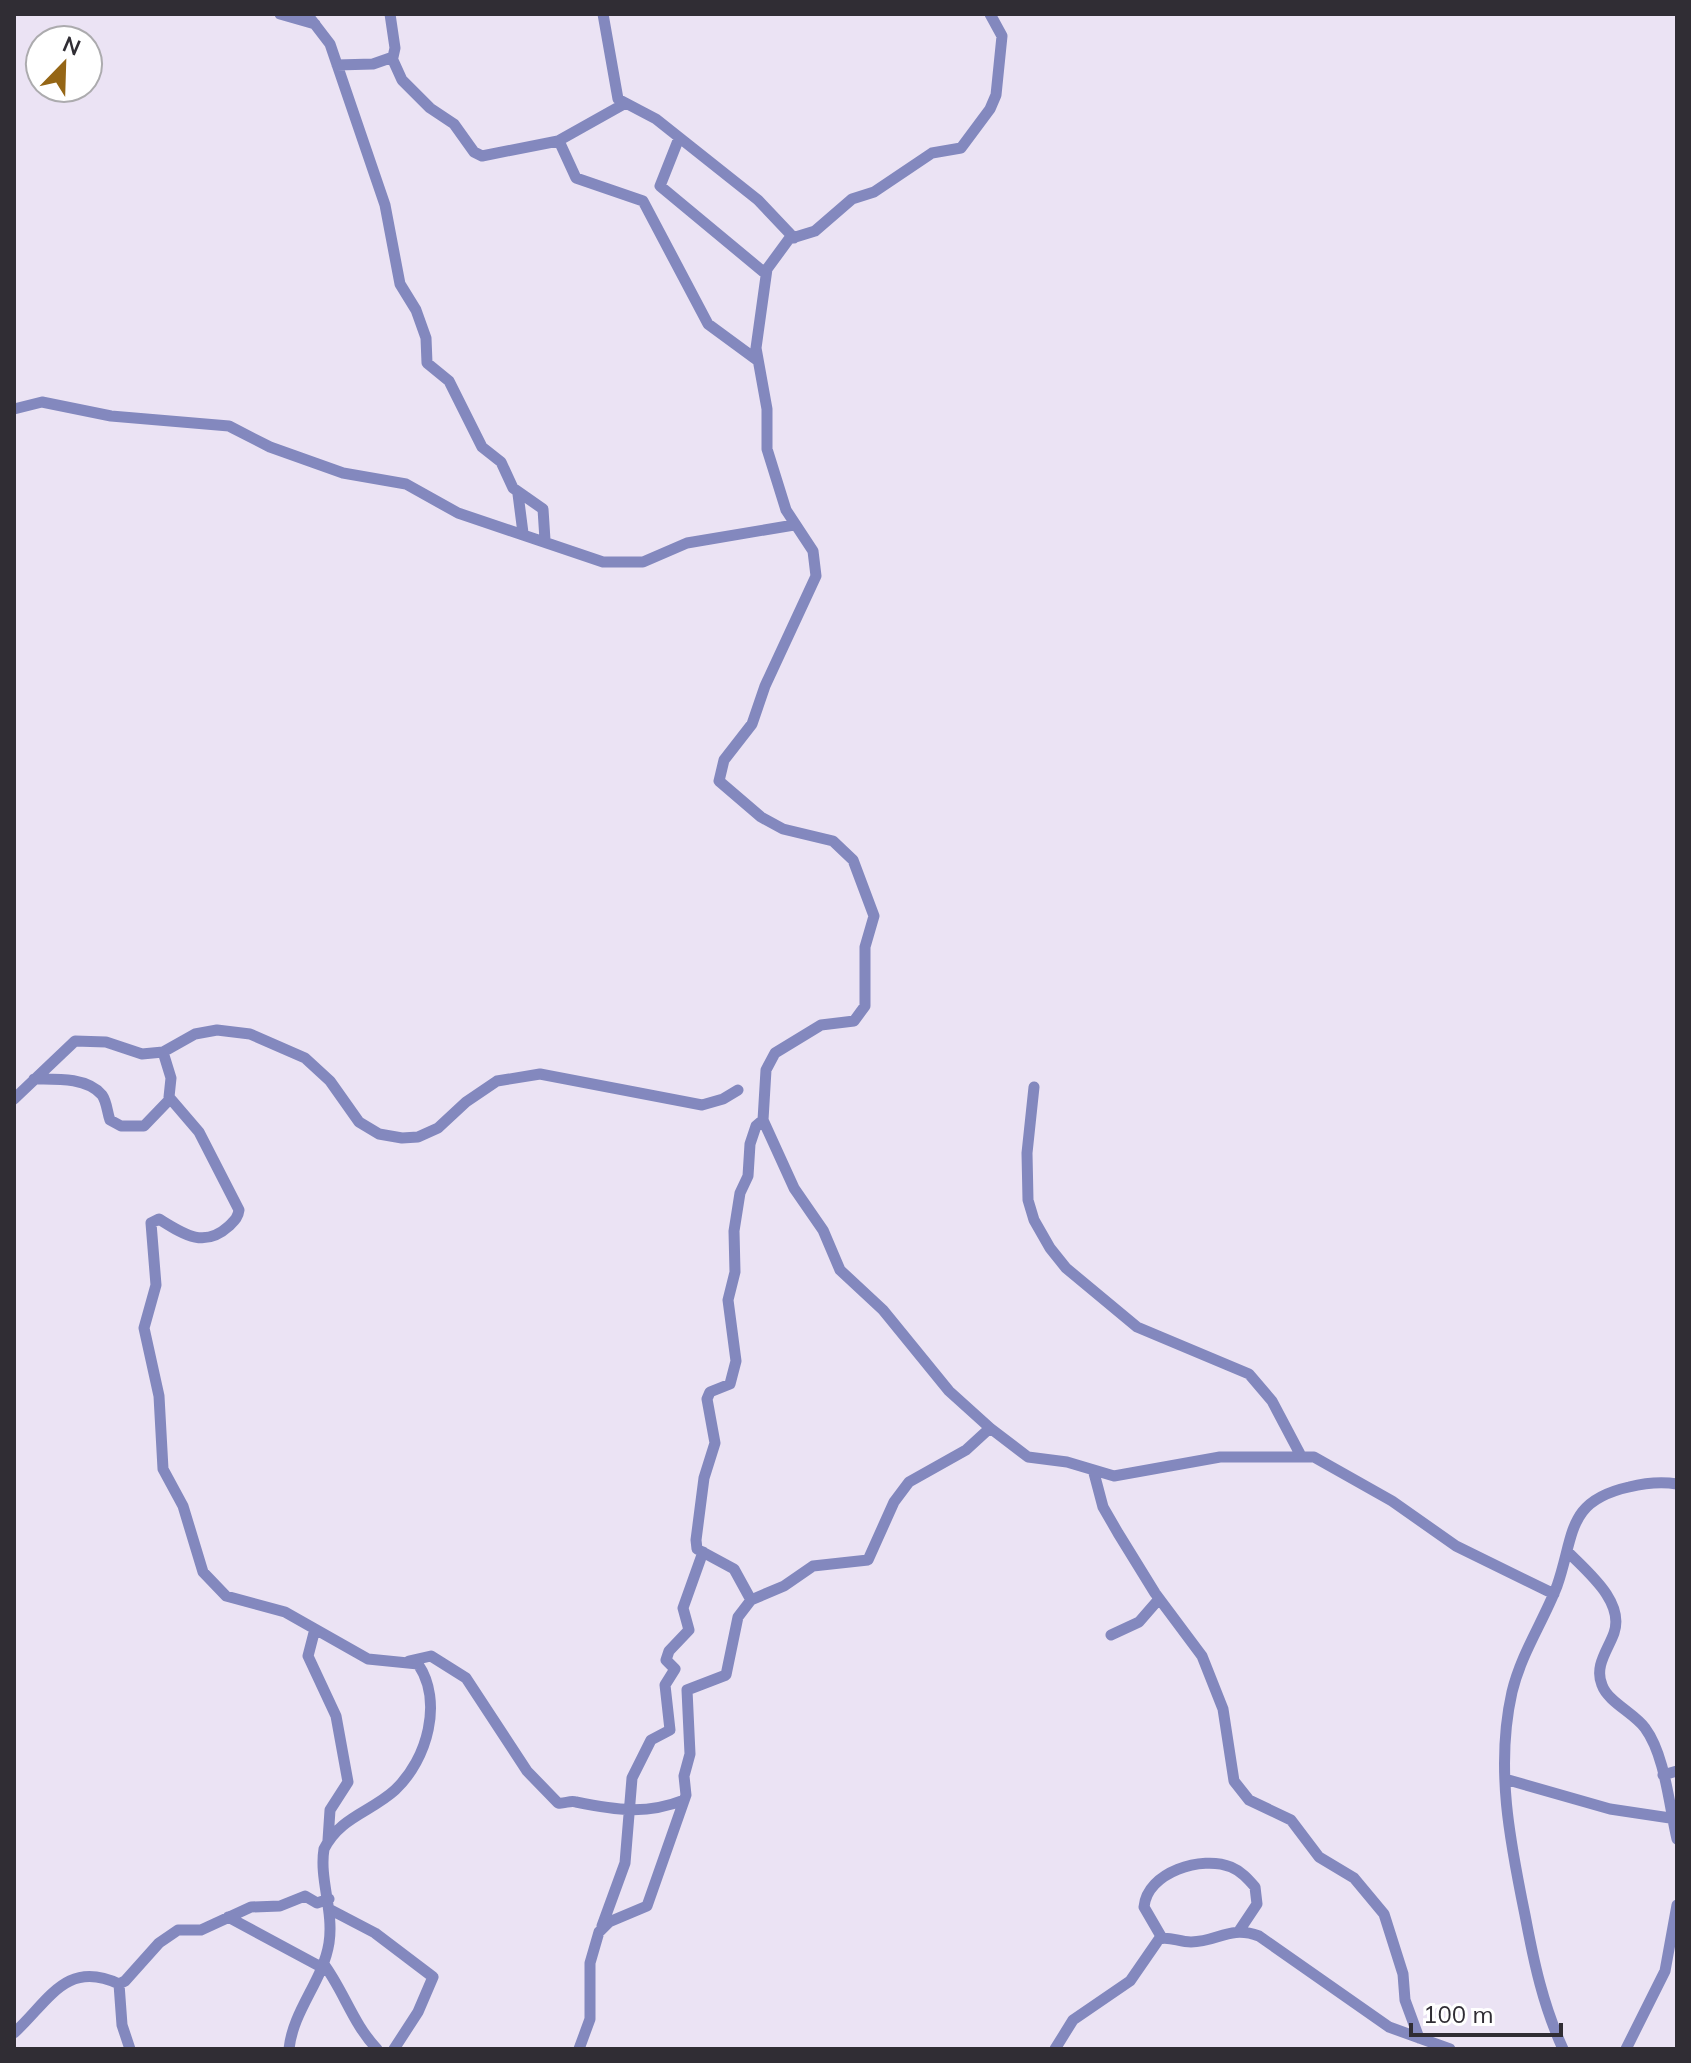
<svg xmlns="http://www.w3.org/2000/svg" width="1691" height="2063" font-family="Mulish,sans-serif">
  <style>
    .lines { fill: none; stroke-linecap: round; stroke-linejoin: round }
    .minor { stroke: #8388be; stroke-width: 11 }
  </style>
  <rect width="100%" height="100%" fill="#ebe3f4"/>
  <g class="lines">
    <path class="minor" d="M 280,14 L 315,24
      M 307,14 L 330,44 L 385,205 L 400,284 L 416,310 L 426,338 L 427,363 L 449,381 L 482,447 L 501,462 L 513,488 L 543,509 L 545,540
      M 603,14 L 618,99 L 656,119 L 758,200 L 794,238
      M 990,14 L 1002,36 L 996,95 L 990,109 L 961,148 L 932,153 L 874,192 L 852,199 L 815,231 L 789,239 L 767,269 L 756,348 L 767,409 L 767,449 L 786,510 L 813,551 L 816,576 L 765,686 L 752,724 L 724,760 L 719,781 L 761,817 L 783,829 L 833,841 L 853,860 L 874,916 L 865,947 L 865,1006 L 854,1021 L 821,1025 L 775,1053 L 766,1070 L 763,1120 L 794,1188 L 823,1230 L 840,1270 L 883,1310 L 949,1391 L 990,1428 L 1028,1457 L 1067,1462 L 1114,1476 L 1220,1457 L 1314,1457 L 1392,1501 L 1456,1546 L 1554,1594
      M 392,58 L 402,80 L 430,108 L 454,124 L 474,152 L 482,156 L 558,141 L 624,104
      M 337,65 L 373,64 L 393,57 L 395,48 L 390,14
      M 679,138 L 660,186 L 766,274
      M 559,141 L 576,178 L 643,201 L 708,324 L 757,360
      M 14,409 L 42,402 L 111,416 L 229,426 L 270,447 L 343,473 L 406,484 L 458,513 L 603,562 L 643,562 L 687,543 L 794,525
      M 518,494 L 523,533
      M 163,1052 L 171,1078 L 169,1097 L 199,1132 L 239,1210 C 238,1218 234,1221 229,1226 C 204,1249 183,1234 159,1219 L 151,1223 L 156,1285 L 144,1328 L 159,1396 L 163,1469 L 183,1506 L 203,1572 L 226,1596 L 285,1612 L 368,1659 L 418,1664 C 443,1701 428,1759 395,1790 C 371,1812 340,1817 324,1849 C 319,1879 334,1911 329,1943 C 323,1981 293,2010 289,2049
      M 34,1079 C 55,1079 87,1077 102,1095 C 107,1102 107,1112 110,1120 L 121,1126 L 144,1126 L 170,1099
      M 1034,1087 L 1027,1153 L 1028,1200 L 1034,1220 L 1050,1248 L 1066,1268 L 1137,1327 L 1249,1374 L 1272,1401 L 1300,1454
      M 14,1099 L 75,1041 L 106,1042 L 142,1054 L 163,1052 L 195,1034 L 217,1030 L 250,1034 L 305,1058 L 330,1081 L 359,1122 L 379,1134 L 402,1138 L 418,1137 L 438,1128 L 466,1102 L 497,1081 L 540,1074 L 702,1105 L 723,1099 L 738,1090
      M 1094,1473 L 1103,1507 L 1118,1533 L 1155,1593 L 1202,1656 L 1223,1709 L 1234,1781 L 1249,1800 L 1291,1820 L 1319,1857 L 1354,1878 L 1384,1914 L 1403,1974 L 1405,2000 L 1419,2038
      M 1567,1551 C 1586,1571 1625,1601 1614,1633 C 1608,1650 1594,1666 1602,1685 C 1608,1702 1634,1713 1645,1728 C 1665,1755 1669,1805 1677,1839
      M 751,1600 L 734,1569 L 697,1549 L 696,1540 L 704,1478 L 715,1443 L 707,1399 L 710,1392 L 730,1384 L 736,1361 L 728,1300 L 735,1272 L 734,1231 L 740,1193 L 748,1176 L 750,1144 L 756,1126 L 763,1120
      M 315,1629 L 308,1656 L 336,1716 L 348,1782 L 330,1810 L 328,1840
      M 1111,1635 L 1139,1622 L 1159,1599
      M 409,1661 L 431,1656 L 466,1678 L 527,1771 L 558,1803 C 565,1804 570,1800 576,1802 C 616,1810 646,1815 684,1800
      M 1663,1775 L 1677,1771
      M 1505,1779 L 1610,1809 L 1670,1818
      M 331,1910 L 375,1933 L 433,1977 L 418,2012 L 394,2049
      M 228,1917 L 321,1967
      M 602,1926 L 625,1863 L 632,1778 L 651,1740 L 670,1730 L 665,1685 L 675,1669 L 666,1660 L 669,1651 L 689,1630 L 683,1608 L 703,1552
      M 1162,1938 L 1144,1907 C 1147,1872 1202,1855 1231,1867 C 1241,1871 1248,1879 1255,1887 L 1257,1904 L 1239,1931
      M 323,1963 C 344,1991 353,2024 377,2049
      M 119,1984 L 122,2025 L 130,2049
      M 14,2033 C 49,2001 66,1959 119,1984 L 125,1981 L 159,1943 L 178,1930 L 201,1930 L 251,1907 L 280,1906 L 305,1896 L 317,1903 L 329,1899
      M 579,2049 L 590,2019 L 590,1963 L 599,1932 L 609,1922 L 647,1906 L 686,1795 L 684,1776 L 690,1754 L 687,1690 L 726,1675 L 738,1617 L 751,1600 L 784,1586 L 813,1566 L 868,1560 L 894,1502 L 909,1482 L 966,1450 L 990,1428
      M 1055,2049 L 1073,2020 L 1130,1981 L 1159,1939 C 1169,1936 1179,1942 1191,1942 C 1218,1942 1229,1925 1259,1936 L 1389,2027 L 1450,2049
      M 1563,2049 C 1543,2005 1534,1963 1525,1915 C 1510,1842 1495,1767 1512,1692 C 1521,1654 1543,1622 1557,1586 C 1575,1534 1566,1501 1629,1487 C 1645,1483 1660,1481 1677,1484
      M 1626,2049 L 1665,1971 L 1677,1905"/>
  </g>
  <rect width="1691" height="2063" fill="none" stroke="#302d34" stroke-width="32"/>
  <g transform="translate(64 64) rotate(23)"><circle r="38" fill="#ffffff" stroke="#acabae" stroke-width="2"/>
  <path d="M0-6L14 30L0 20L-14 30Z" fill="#956616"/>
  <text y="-12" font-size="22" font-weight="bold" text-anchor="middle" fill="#302d34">N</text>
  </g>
  <path d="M1411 2023v12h150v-12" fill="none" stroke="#302d34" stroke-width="4"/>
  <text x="1423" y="2023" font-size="24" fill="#302d34" stroke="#ffffff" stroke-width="6" paint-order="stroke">100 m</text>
</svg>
